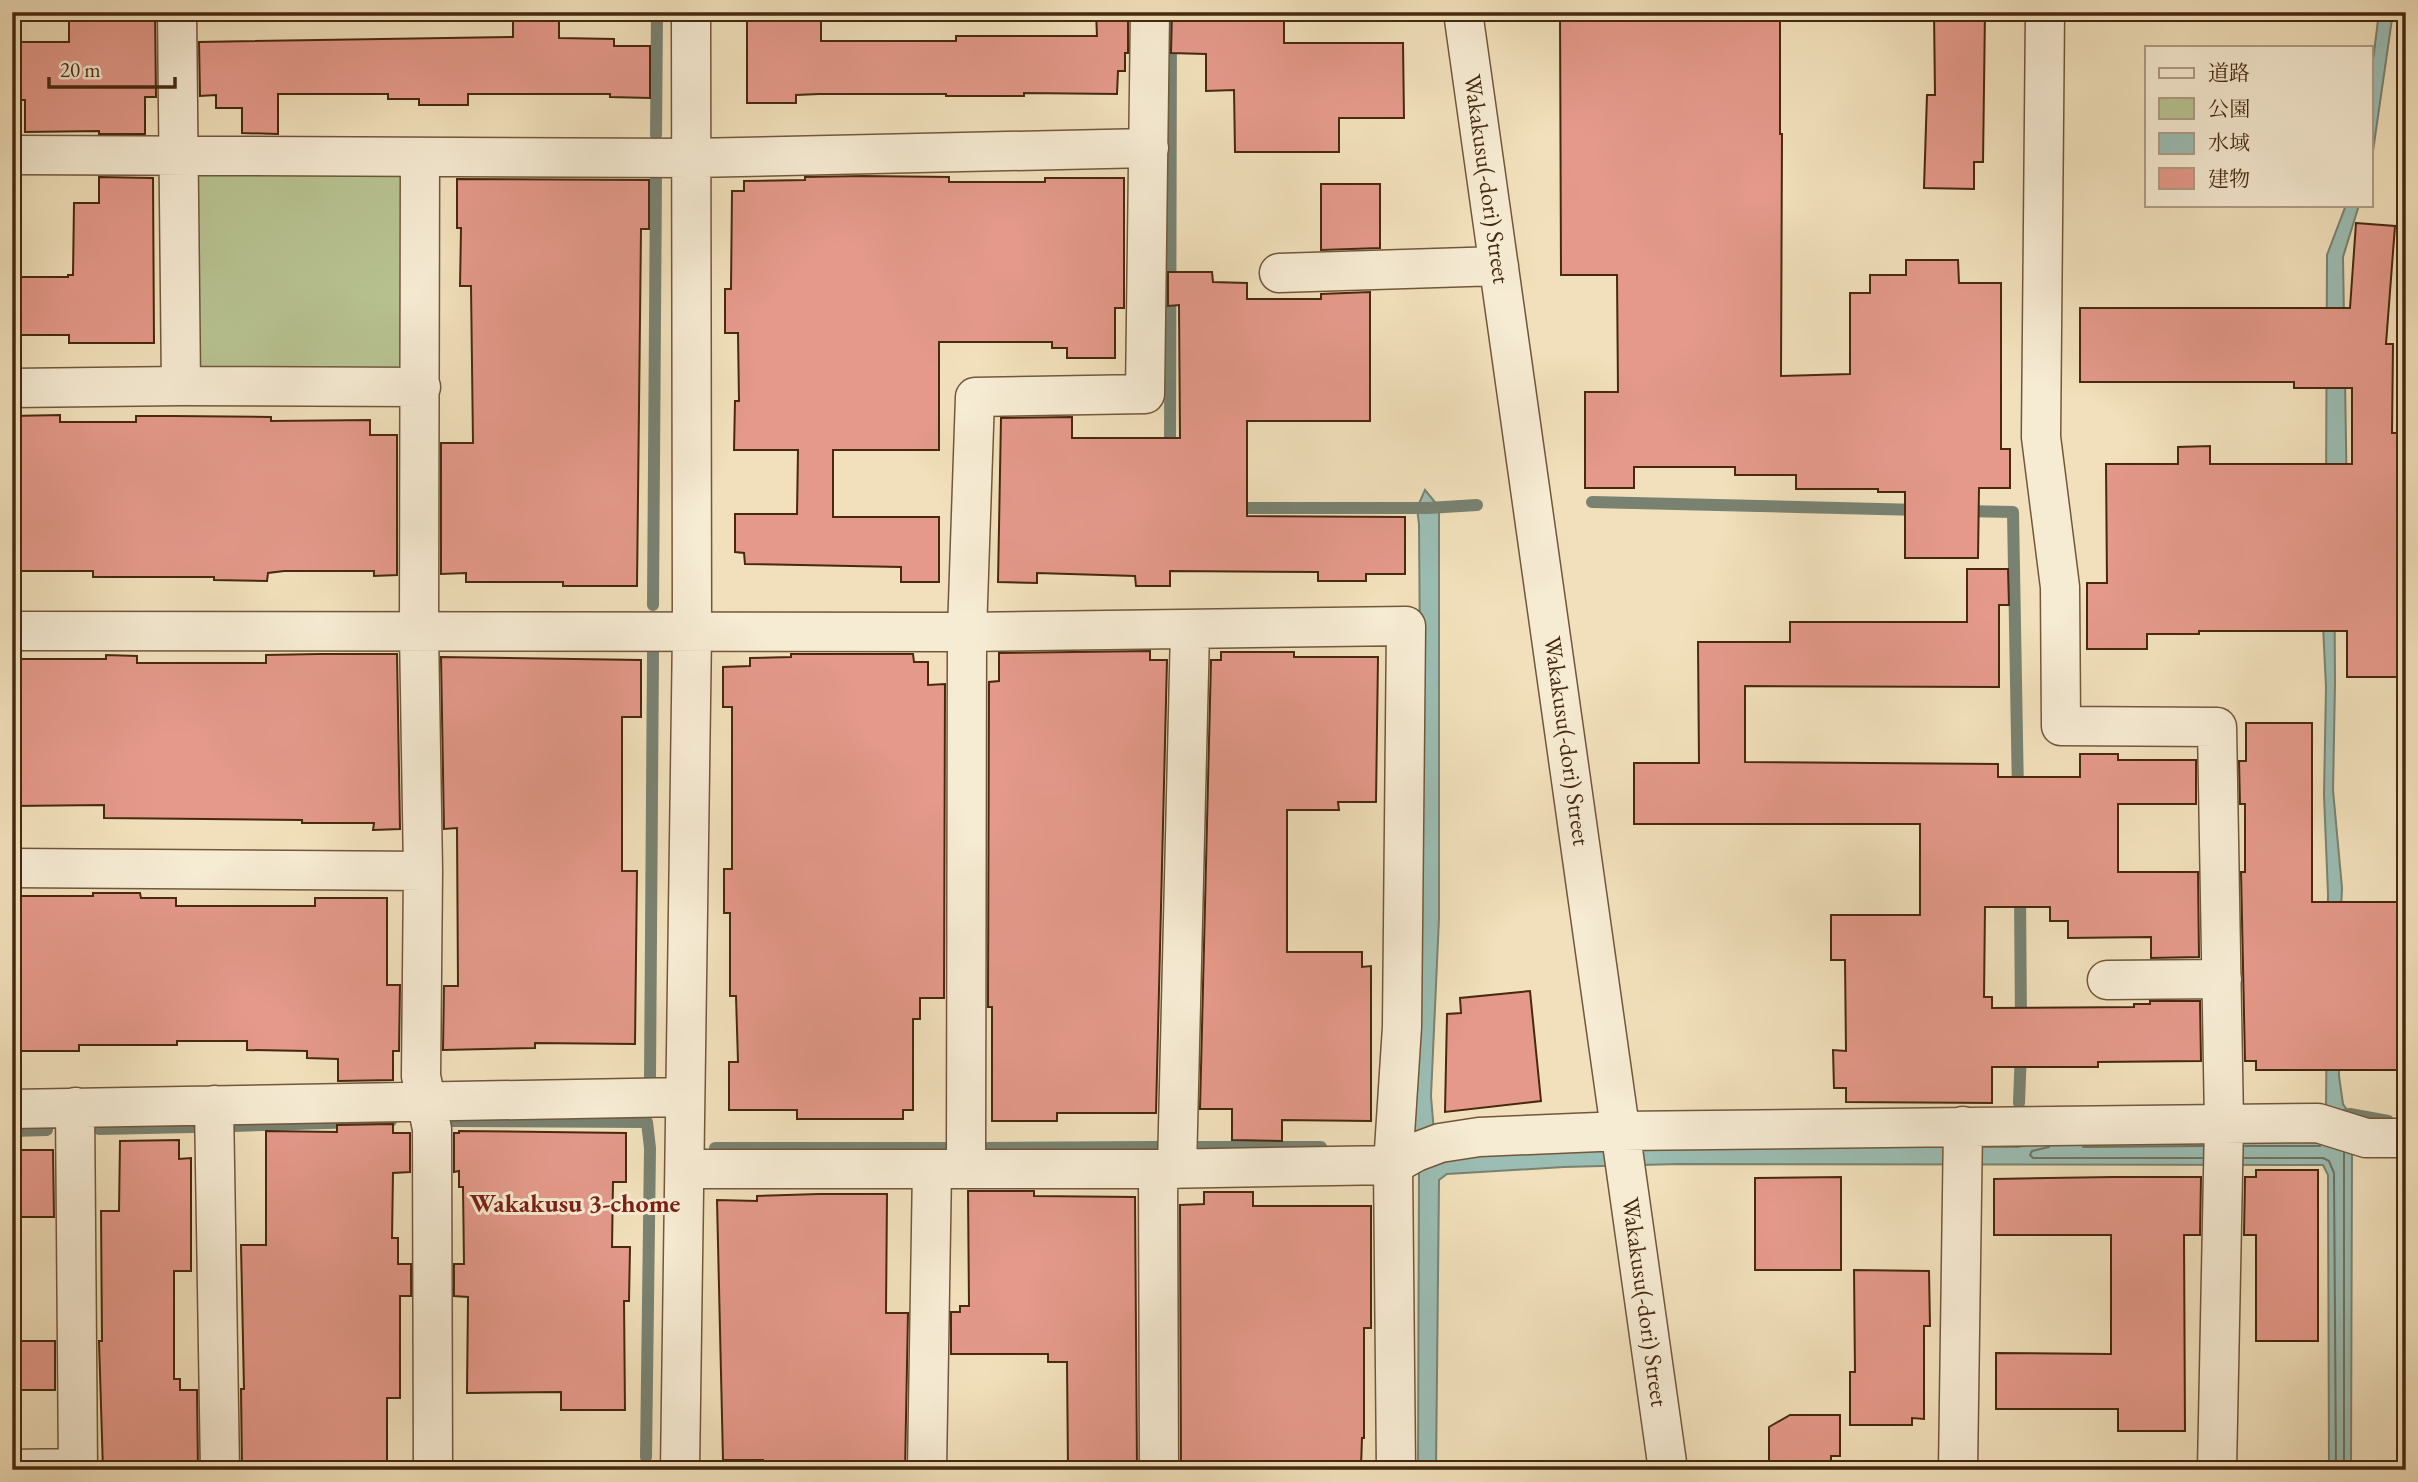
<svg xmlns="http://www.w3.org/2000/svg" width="2418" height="1482" font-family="'EB Garamond','Noto Serif JP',serif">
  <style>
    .green { fill: #b8c392; stroke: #807650; stroke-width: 2 }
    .water { fill: #9bbdb3; stroke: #798271; stroke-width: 2 }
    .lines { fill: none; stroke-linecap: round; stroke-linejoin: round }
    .shore { stroke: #717361; stroke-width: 2 }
    .stream { stroke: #798271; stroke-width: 12 }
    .building { fill: #e4998a; stroke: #47290f; stroke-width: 2 }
    .minor-casing { stroke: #72573a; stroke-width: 41 }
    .minor { stroke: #f6ebd3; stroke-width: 38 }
    .labels { text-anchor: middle; stroke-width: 6; stroke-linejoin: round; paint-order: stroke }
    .street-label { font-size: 24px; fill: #47290f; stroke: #f6ebd3 }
    .neighbourhood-label { font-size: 26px; font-weight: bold; fill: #7a1f14; stroke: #f6ebd3 }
  </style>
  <rect width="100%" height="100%" fill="#f1e0bb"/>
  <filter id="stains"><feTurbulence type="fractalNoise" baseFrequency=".00286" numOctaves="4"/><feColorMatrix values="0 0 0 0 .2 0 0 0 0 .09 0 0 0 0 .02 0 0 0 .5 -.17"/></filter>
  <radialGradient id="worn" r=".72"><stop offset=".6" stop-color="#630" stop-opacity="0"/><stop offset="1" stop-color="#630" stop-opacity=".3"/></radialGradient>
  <path class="green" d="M 192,167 L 405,167 L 405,375 L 192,375 Z"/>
  <path class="water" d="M 2379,12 L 2393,12 L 2371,165 L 2371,77 Z
    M 2346,205 L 2359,205 L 2343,257 L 2347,503 L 2334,526 L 2335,683 L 2333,790 L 2342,888 L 2338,977 L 2339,1076 L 2343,1104 L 2350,1114 L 2352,1152 L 2351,1470 L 2329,1470 L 2328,1175 L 2323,1165 L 1679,1164 L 1564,1167 L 1447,1174 L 1439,1180 L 1436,1470 L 1418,1470 L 1419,1169 L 1409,1136 L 1422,932 L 1419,524 L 1417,508 L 1425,490 L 1439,507 L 1439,918 L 1431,1096 L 1436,1157 L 1685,1145 L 2018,1147 L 2049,1140 L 2326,1110 L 2328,894 L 2324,795 L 2326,687 L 2319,543 L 2326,499 L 2327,255 Z"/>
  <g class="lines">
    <path class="shore" d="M 2245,1146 L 2320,1146
      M 2049,1147 L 2032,1151 L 2030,1155 L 2033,1158 L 2202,1158
      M 2083,1147 L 2203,1146
      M 2344,1153 L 2344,1470
      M 2244,1158 L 2323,1158 L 2329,1161 L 2334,1173 L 2336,1470"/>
    <path class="stream" d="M 656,135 L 657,12
      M 1170,455 L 1171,12
      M 1592,502 L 1920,510
      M 1233,508 L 1428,508 L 1477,505
      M 1963,511 L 2013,512 L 2018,794
      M 653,605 L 656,176
      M 2020,893 L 2021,1025
      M 650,1079 L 653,652
      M 2019,1103 L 2021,1050
      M 2344,1115 L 2350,1114 L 2388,1121
      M 453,1121 L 647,1122 L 650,1148 L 646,1457
      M 234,1126 L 391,1121
      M 99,1129 L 193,1127
      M 12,1131 L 47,1130
      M 1195,1147 L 1321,1147
      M 715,1148 L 946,1148
      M 983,1148 L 1158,1147"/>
  </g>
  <path class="building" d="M 69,12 L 155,12 L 156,97 L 145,97 L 145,134 L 99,134 L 99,131 L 25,132 L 25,100 L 12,100 L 12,42 L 69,42 Z
    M 513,12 L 559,12 L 559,38 L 614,39 L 614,46 L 650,46 L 650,98 L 610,97 L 610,94 L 468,94 L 468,105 L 419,105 L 419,99 L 388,99 L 388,94 L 278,94 L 278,134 L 242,133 L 242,108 L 216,108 L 216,95 L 200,96 L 199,42 L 513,37 Z
    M 747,12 L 821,12 L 821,41 L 956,41 L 956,36 L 1097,36 L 1096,12 L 1128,12 L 1128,53 L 1125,53 L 1125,71 L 1118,71 L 1117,94 L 1024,93 L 1024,96 L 946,96 L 946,94 L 819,94 L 796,95 L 796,103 L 747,103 Z
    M 1172,12 L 1284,12 L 1284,43 L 1403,43 L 1404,118 L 1339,118 L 1339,152 L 1235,152 L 1234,90 L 1206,91 L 1206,54 L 1171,53 Z
    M 1560,12 L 1780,12 L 1780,134 L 1782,134 L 1781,376 L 1850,374 L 1850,293 L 1870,293 L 1870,275 L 1906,275 L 1906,260 L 1958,260 L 1959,283 L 2001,283 L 2001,449 L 2010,449 L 2010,488 L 1979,488 L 1978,558 L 1905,558 L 1905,492 L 1878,492 L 1878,489 L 1796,489 L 1796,475 L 1735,475 L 1735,467 L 1634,467 L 1634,488 L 1585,488 L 1585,392 L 1618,392 L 1617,275 L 1561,275 Z
    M 1934,12 L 1985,12 L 1983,162 L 1974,162 L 1974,189 L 1924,188 L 1927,95 L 1935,95 Z
    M 864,176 L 949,177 L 949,182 L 1045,182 L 1045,178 L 1124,178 L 1124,308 L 1115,308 L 1115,358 L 1067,358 L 1067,348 L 1052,348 L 1052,342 L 939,342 L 939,450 L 833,450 L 833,517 L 939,517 L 939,582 L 901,582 L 901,567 L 745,564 L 744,553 L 735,552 L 735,514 L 797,514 L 798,450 L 734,450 L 735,401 L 739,401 L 738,333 L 725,333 L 725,289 L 731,289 L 732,191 L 744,191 L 744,181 L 805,180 L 805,177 Z
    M 99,177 L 153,178 L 154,343 L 69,343 L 69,335 L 12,335 L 12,277 L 68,277 L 68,275 L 73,275 L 74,203 L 99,203 Z
    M 457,179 L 649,180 L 649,229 L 641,229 L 637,586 L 563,586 L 563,582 L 466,582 L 466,573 L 441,574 L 441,443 L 473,443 L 471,286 L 460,286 L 461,228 L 457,228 Z
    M 1321,184 L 1380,184 L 1380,248 L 1321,250 Z
    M 2356,223 L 2395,226 L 2386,344 L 2393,344 L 2392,433 L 2406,433 L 2406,677 L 2347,677 L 2347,631 L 2199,631 L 2199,634 L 2147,634 L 2147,649 L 2087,649 L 2087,583 L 2107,583 L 2106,464 L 2178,464 L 2178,447 L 2210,446 L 2210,464 L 2352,464 L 2352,388 L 2294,388 L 2294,382 L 2080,382 L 2080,308 L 2350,308 Z
    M 1168,272 L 1212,272 L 1213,282 L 1247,283 L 1247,299 L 1321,299 L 1321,294 L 1370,292 L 1370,421 L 1247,421 L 1247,516 L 1405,517 L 1405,574 L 1366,574 L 1366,581 L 1318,581 L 1318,572 L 1170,571 L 1170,586 L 1136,586 L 1135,576 L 1037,573 L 1037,583 L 998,582 L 1001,418 L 1072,417 L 1072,438 L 1180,438 L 1179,305 L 1168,306 Z
    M 60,415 L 60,422 L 136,422 L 136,416 L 174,416 L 271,417 L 271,421 L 370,420 L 370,435 L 397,435 L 397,575 L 374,576 L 374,571 L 284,571 L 268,573 L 267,581 L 214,580 L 214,577 L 93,577 L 93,571 L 14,571 L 12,416 Z
    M 1967,569 L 2008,569 L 2009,605 L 1999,605 L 1999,687 L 1745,686 L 1745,762 L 1998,764 L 1998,777 L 2080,777 L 2080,754 L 2118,754 L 2118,760 L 2196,760 L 2196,804 L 2118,804 L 2118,872 L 2198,872 L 2199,957 L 2151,958 L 2151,937 L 2068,938 L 2068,921 L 2050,921 L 2050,907 L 1985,907 L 1984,997 L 1992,997 L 1992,1008 L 2134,1007 L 2134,1004 L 2150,1004 L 2150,1001 L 2200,1001 L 2201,1061 L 2098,1062 L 2098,1067 L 1992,1067 L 1992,1103 L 1846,1102 L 1846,1088 L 1834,1088 L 1833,1050 L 1846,1051 L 1845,960 L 1831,960 L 1831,915 L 1920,915 L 1920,824 L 1634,824 L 1634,763 L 1699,763 L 1698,642 L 1790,642 L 1790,622 L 1967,622 Z
    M 1150,651 L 1150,660 L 1167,660 L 1156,1113 L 1057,1113 L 1057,1121 L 992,1121 L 992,1007 L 988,1007 L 989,682 L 999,681 L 999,653 Z
    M 1221,652 L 1294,652 L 1294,657 L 1378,657 L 1376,802 L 1338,802 L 1339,810 L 1287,810 L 1287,952 L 1362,952 L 1362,967 L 1371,966 L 1371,1121 L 1282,1120 L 1282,1141 L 1232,1140 L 1232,1109 L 1200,1109 L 1211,660 L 1221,660 Z
    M 319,654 L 397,654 L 400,829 L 373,830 L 374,823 L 302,823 L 302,820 L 104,818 L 104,805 L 12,806 L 12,659 L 106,659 L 106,655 L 137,656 L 137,663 L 266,663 L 266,655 Z
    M 791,654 L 913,654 L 914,662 L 928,662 L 928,685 L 945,684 L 944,998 L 920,998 L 920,1019 L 913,1019 L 913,1110 L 903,1110 L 903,1119 L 797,1119 L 797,1110 L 729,1110 L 729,1062 L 738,1062 L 736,996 L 730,996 L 730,913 L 724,913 L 724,869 L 732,869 L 732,707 L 723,707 L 723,667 L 750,666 L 750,658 L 791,657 Z
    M 441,657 L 641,660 L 641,717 L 622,717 L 622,871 L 637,871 L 635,1044 L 535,1043 L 535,1048 L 443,1050 L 444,986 L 458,986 L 457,828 L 444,829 Z
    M 2246,723 L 2312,723 L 2312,902 L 2406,902 L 2406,1070 L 2256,1070 L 2256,1061 L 2245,1061 L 2241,872 L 2245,872 L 2245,804 L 2240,804 L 2239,761 L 2246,761 Z
    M 93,893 L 140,893 L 141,898 L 176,898 L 176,906 L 315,906 L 315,898 L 387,898 L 387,985 L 400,985 L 399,1051 L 393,1051 L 393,1080 L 338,1081 L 338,1059 L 307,1058 L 307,1051 L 247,1050 L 247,1041 L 177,1041 L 177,1045 L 79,1045 L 79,1051 L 12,1051 L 12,896 L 93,896 Z
    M 1530,991 L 1541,1101 L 1445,1112 L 1447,1014 L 1461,1013 L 1460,998 Z
    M 393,1124 L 393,1133 L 410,1133 L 410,1172 L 393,1173 L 392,1238 L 398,1238 L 398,1264 L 411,1264 L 411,1296 L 400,1296 L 400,1398 L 387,1398 L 387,1470 L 242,1470 L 241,1389 L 244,1389 L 241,1245 L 266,1245 L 266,1131 L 337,1132 L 337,1125 Z
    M 459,1131 L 626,1133 L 626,1182 L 613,1182 L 612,1247 L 630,1247 L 629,1301 L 624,1301 L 625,1410 L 561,1410 L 561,1392 L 467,1393 L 468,1297 L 454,1296 L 454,1264 L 464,1264 L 463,1187 L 459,1187 L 459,1171 L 454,1172 L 454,1133 L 459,1133 Z
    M 179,1140 L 179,1159 L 191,1158 L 191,1271 L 174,1271 L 174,1379 L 180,1379 L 180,1390 L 197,1390 L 198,1470 L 103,1470 L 99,1341 L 102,1341 L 101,1211 L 119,1211 L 120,1141 Z
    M 17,1150 L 53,1150 L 54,1217 L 12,1217 L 12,1169 L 17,1169 Z
    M 2256,1170 L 2318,1170 L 2318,1341 L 2256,1341 L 2256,1235 L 2244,1235 L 2245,1177 L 2256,1177 Z
    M 1841,1177 L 1841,1270 L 1755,1270 L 1755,1178 Z
    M 2113,1177 L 2201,1177 L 2200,1235 L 2184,1235 L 2185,1431 L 2118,1431 L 2118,1409 L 1996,1409 L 1996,1353 L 2111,1354 L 2111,1235 L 1994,1235 L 1994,1179 Z
    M 968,1191 L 1034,1191 L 1034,1196 L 1135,1197 L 1137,1470 L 1068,1468 L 1067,1362 L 1048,1362 L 1048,1354 L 951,1354 L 951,1312 L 960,1312 L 960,1306 L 969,1306 Z
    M 1204,1192 L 1253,1192 L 1253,1206 L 1371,1206 L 1371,1328 L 1364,1328 L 1364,1438 L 1362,1438 L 1361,1467 L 1181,1470 L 1180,1205 L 1204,1204 Z
    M 819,1194 L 887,1194 L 886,1313 L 908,1313 L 905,1470 L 763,1470 L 763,1460 L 723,1460 L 717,1200 L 757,1201 L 757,1196 Z
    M 1854,1270 L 1929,1271 L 1930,1326 L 1924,1326 L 1924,1419 L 1912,1418 L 1912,1425 L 1850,1425 L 1850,1372 L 1855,1372 Z
    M 12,1341 L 55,1341 L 55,1390 L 12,1390 Z
    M 1790,1415 L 1840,1415 L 1840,1456 L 1831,1456 L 1831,1470 L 1769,1470 L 1769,1427 Z"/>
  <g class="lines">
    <defs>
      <path id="minor" d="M 177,12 L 181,386
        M 1463,12 L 1668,1470
        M 2045,12 L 2041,437 L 2060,587 L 2061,726 L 2217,727 L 2224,1123 L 2217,1470
        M 12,155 L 692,158 L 1149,148
        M 420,157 L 419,632 L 423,871 L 421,1076 L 432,1129 L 433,1470
        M 1279,273 L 1499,266
        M 12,388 L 181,386 L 421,387
        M 12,631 L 967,632 L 1406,626 L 1402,1027 L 1393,1165 L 1396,1470
        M 12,868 L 423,871
        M 2107,980 L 2222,979
        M 214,1105 L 220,1470
        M 75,1107 L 78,1470
        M 12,1109 L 684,1097
        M 966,1168 L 967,632 L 975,397 L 1145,394 L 1150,12
        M 685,1169 L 1158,1169 L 1393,1165 L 1416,1152 L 1440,1143 L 1479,1137 L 1622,1131 L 2318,1123 L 2366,1138 L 2406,1138
        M 1158,1169 L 1159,1470
        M 1177,1169 L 1190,630
        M 12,1469 L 78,1468
        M 680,1470 L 692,632 L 691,12
        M 927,1470 L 932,1169
        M 1958,1470 L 1963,1126"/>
    </defs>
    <use href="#minor" class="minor-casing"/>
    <use href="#minor" class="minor"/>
  </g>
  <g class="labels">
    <g class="street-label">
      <text transform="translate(1487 179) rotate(82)" y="8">Wakakusu(-dori) Street</text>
      <text transform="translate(1567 741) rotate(82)" y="8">Wakakusu(-dori) Street</text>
      <text transform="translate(1645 1302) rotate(82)" y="8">Wakakusu(-dori) Street</text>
    </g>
    <g class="neighbourhood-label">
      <text x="575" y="1212">Wakakusu 3-chome</text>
    </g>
  </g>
  <rect width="2418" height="1482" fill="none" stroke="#f1e0bb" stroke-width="42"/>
  <rect x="14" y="14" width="2390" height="1454" fill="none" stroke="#47290f" stroke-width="3.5"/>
  <rect x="21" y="21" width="2376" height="1440" fill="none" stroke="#47290f" stroke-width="2"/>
  <rect x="2145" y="46" width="228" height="161" fill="#f6ebd3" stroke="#b09d85" stroke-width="2"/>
  <rect x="2159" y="68" width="35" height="10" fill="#f6ebd3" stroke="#b09d85" stroke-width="2"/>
  <text x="2208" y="80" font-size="21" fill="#47290f">道路</text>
  <rect x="2159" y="98" width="35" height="21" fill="#b8c392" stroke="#b09d85" stroke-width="2"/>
  <text x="2208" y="116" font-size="21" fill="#47290f">公園</text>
  <rect x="2159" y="133" width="35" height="21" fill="#9bbdb3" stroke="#b09d85" stroke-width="2"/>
  <text x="2208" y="150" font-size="21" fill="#47290f">水域</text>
  <rect x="2159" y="168" width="35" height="21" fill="#e4998a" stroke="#b09d85" stroke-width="2"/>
  <text x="2208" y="186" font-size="21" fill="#47290f">建物</text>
  <path d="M49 77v10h126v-10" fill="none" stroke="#47290f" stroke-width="3.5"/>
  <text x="60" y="77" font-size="21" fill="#47290f" stroke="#f6ebd3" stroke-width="5" paint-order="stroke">20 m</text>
  <rect width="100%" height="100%" filter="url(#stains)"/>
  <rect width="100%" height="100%" fill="url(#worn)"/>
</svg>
